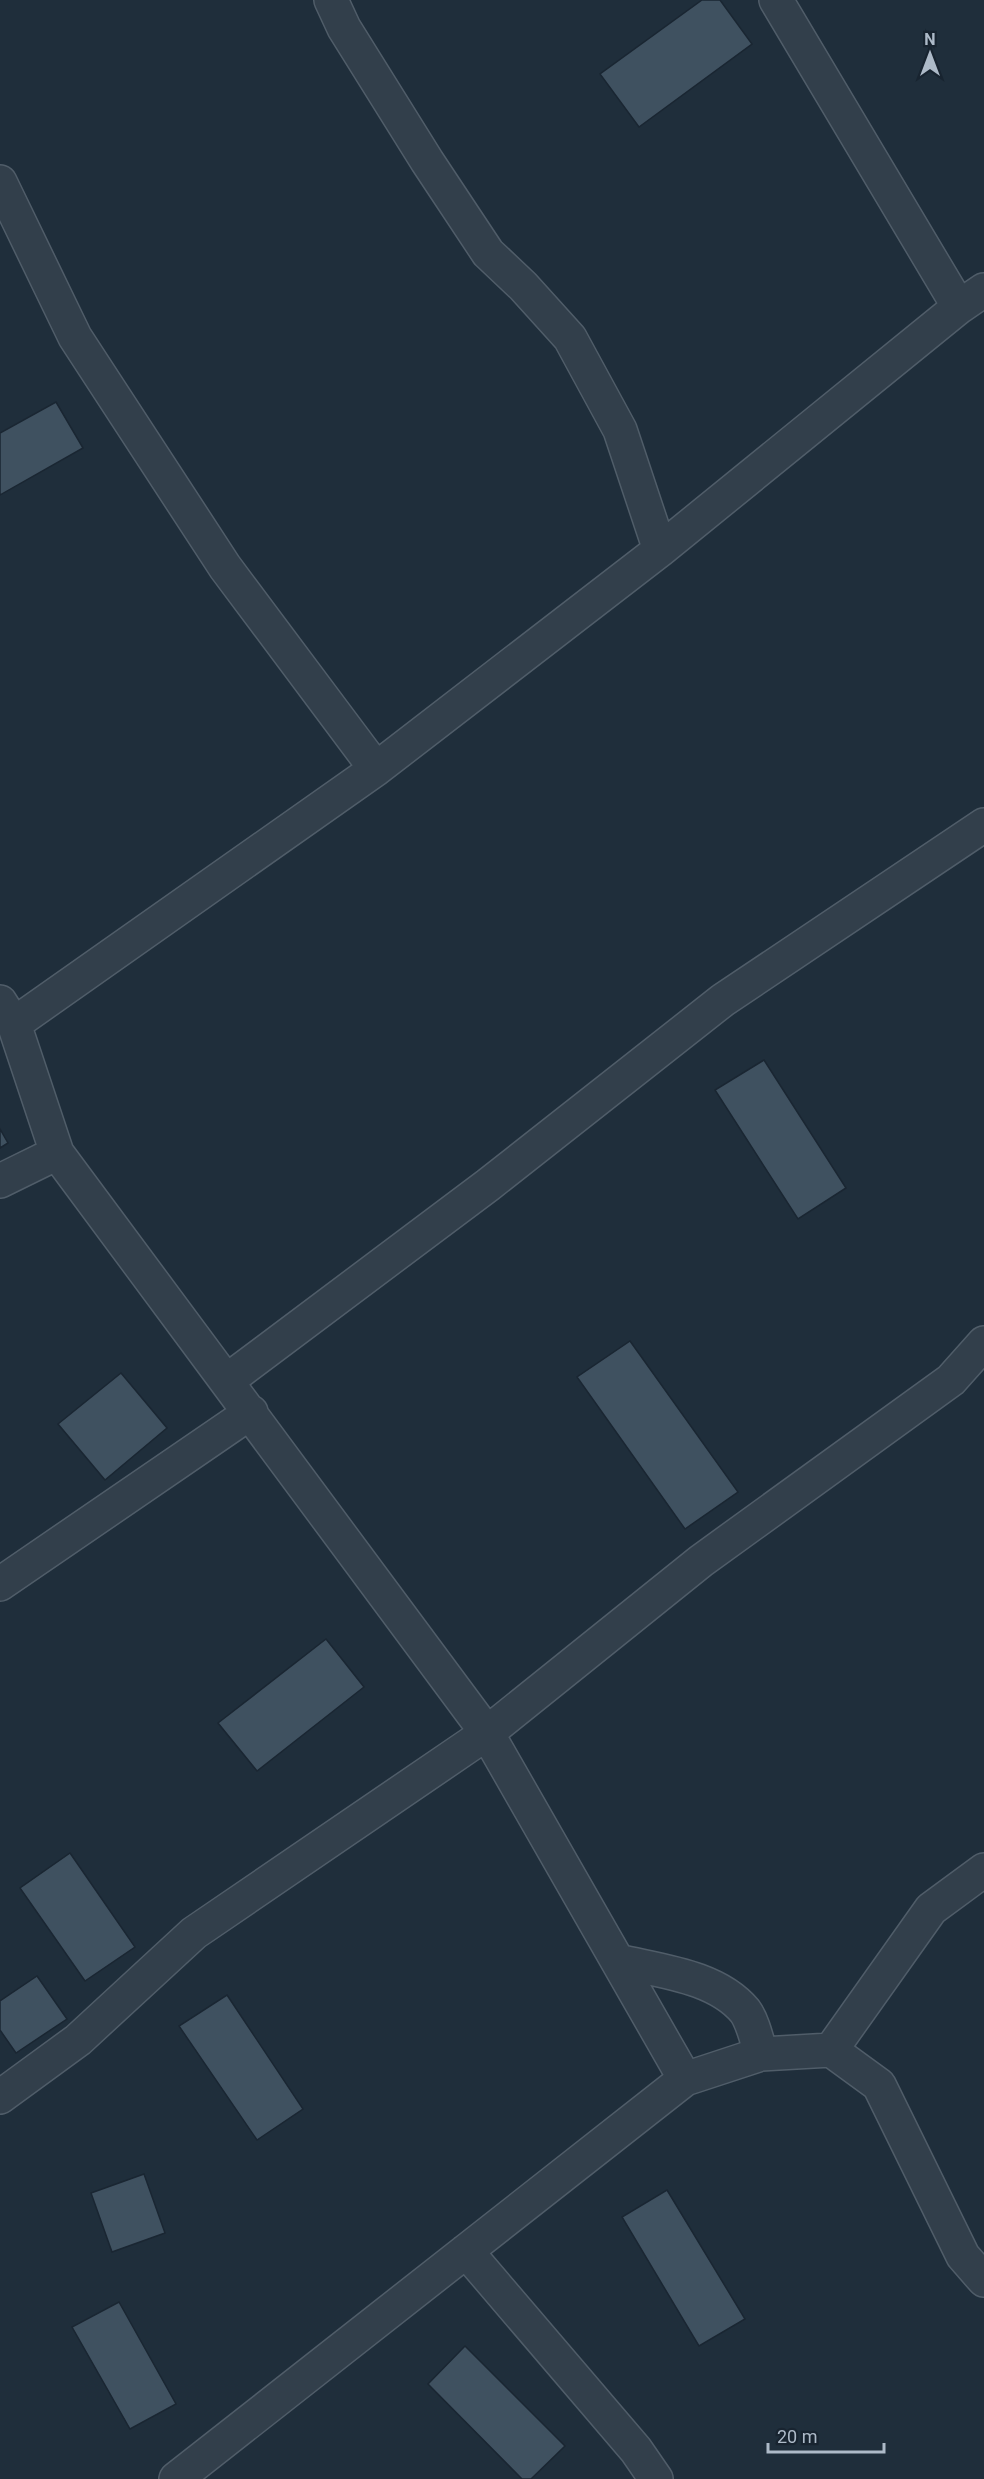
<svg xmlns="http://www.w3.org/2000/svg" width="984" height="2479" font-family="Roboto,sans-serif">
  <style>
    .building { fill: #3f5160; stroke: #1a2632; stroke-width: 1.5 }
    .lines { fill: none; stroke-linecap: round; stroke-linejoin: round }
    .minor-casing { stroke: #505d69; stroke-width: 36 }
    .minor { stroke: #323f4b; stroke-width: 33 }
  </style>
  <rect width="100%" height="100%" fill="#1f2e3b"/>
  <path class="building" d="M 702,0 L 720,0 L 752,44 L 639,127 L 600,74 Z
    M 56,402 L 83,448 L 0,495 L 0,433 Z
    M 764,1060 L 846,1188 L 798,1219 L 715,1090 Z
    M 0,1129 L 8,1143 L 0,1148 Z
    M 630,1341 L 738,1492 L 685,1529 L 577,1377 Z
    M 121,1373 L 167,1428 L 105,1480 L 58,1424 Z
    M 326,1639 L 364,1687 L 257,1771 L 218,1723 Z
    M 70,1853 L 135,1947 L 85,1981 L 20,1888 Z
    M 37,1976 L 67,2019 L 16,2053 L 0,2030 L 0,2001 Z
    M 227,1995 L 303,2109 L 257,2140 L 179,2026 Z
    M 144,2174 L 165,2233 L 112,2252 L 91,2193 Z
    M 667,2190 L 745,2319 L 699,2346 L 622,2217 Z
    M 119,2302 L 176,2404 L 130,2429 L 72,2327 Z
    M 465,2346 L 565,2446 L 531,2479 L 522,2479 L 428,2384 Z"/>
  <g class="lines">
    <defs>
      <path id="minor" d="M 331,0 L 344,28 L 427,161 L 488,253 L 523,286 L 570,338 L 620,430 L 660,550
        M 776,0 L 959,307
        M 0,182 L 75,337 L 225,567 L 376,769
        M 0,1002 L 14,1024 L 57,1153 L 487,1733 L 685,2079
        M 14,1024 L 376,769 L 660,550 L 959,307 L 984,290
        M 0,1181 L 57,1153
        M 228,1380 L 488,1185 L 723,1000 L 984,825
        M 0,1584 L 251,1412
        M 618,1961 C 659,1971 716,1976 745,2011 C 753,2022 757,2041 761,2054
        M 831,2050 L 879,2085 L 963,2256 L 984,2280
        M 0,2097 L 78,2040 L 194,1933 L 487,1733 L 701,1561 L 951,1380 L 984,1343
        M 466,2251 L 636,2450 L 656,2479
        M 176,2479 L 685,2079 L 761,2054 L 831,2050 L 931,1909 L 984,1870"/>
    </defs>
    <use href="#minor" class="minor-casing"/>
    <use href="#minor" class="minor"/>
  </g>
  <g transform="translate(930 54)" stroke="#182430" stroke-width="4.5" paint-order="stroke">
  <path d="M0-4.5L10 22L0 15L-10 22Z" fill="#adbac8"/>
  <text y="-9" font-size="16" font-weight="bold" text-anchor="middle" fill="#adbac8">N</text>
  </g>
  <path d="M768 2443v9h116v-9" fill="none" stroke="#adbac8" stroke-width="3"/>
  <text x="777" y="2443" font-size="18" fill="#adbac8" stroke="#182430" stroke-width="4.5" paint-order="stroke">20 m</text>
</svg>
